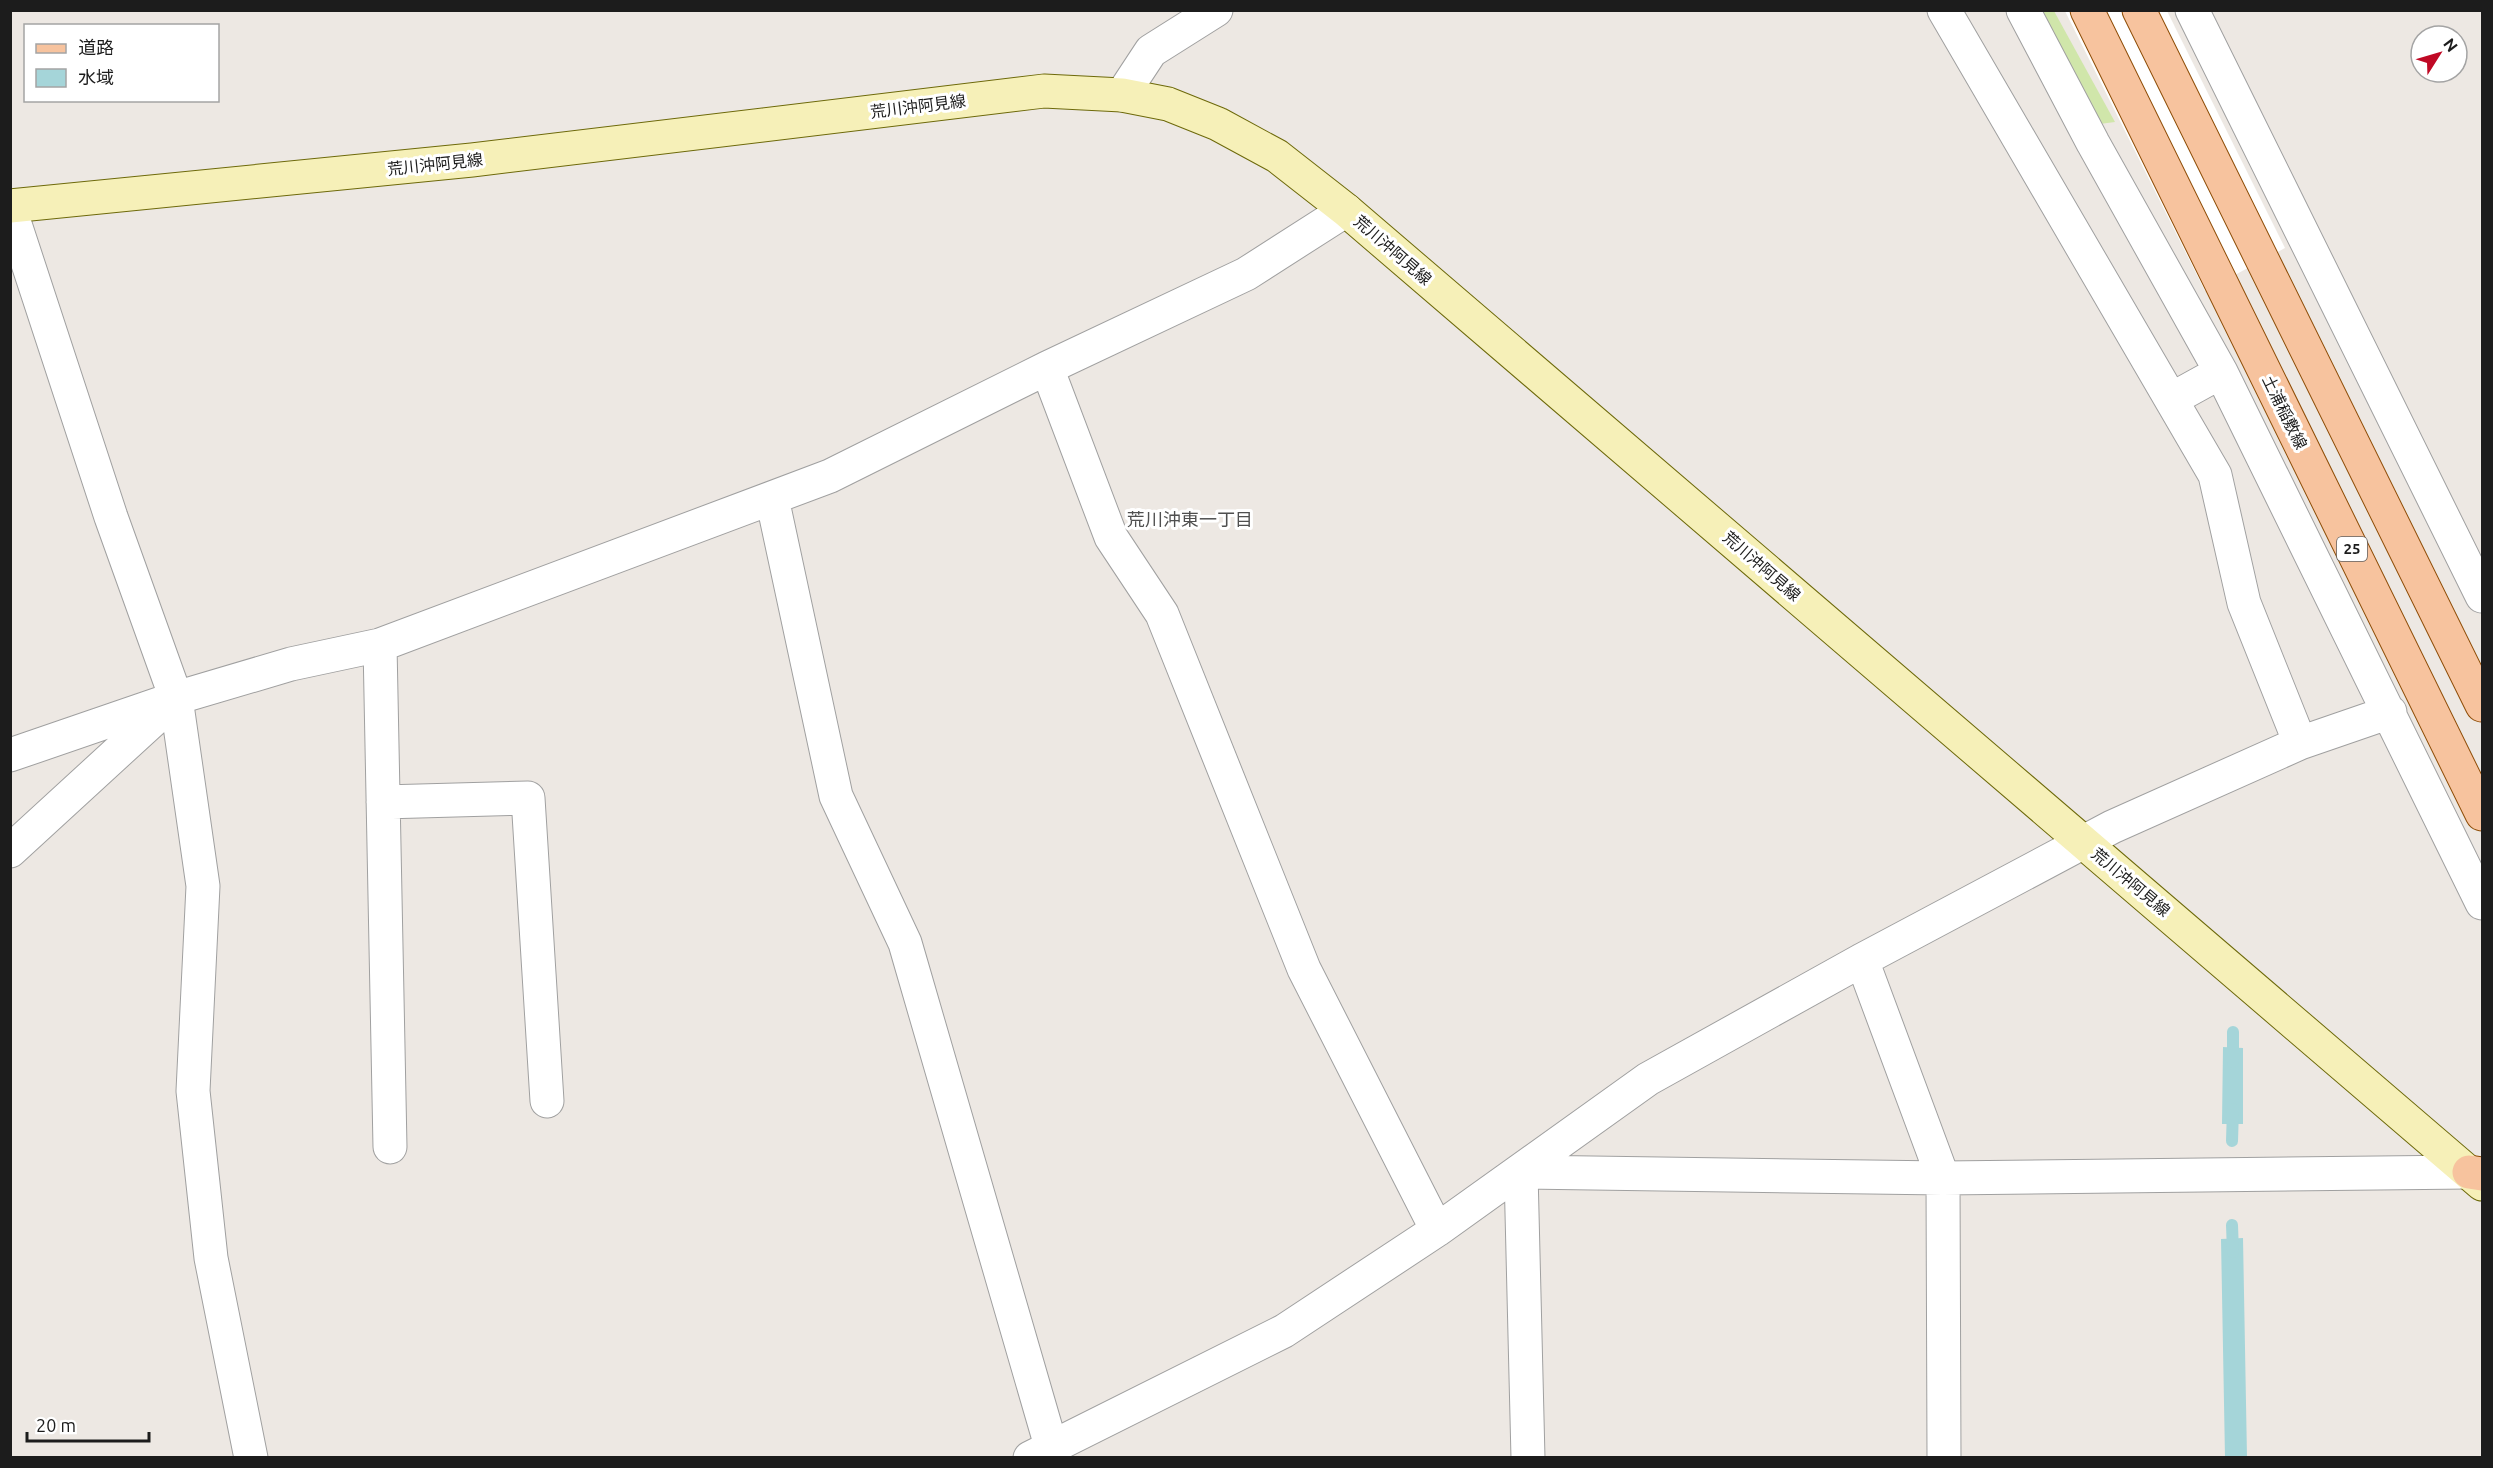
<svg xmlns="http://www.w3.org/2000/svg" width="2493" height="1468" font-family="Ubuntu,'Noto Sans JP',sans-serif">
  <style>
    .grass { fill: #d0e6aa }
    .water { fill: #a5d5d9 }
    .pier { fill: #fff }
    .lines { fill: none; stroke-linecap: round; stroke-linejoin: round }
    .stream { stroke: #a5d5d9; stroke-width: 12 }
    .minor-casing { stroke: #a0a0a0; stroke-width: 35 }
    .secondary-casing { stroke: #6d690a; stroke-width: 35 }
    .primary-casing { stroke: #8e4d07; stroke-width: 35 }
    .minor { stroke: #fff; stroke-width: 33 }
    .secondary { stroke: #f6f0b8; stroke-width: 33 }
    .primary { stroke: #f7c39e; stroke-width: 33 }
    .labels { text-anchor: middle; stroke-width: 6; stroke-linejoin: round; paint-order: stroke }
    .shield { fill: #fff; stroke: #606060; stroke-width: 1.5 }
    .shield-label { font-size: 15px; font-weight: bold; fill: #1c1c1c }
    .street-label { font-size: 16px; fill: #1c1c1c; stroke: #fff }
    .neighbourhood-label { font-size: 18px; fill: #4f4f4f; stroke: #fff }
  </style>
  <rect width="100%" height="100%" fill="#ede8e3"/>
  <path class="grass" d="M 2040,11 L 2054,11 L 2115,122 L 2092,125 Z"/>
  <path class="water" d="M 2223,1047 L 2243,1048 L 2243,1124 L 2222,1124 Z
    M 2243,1238 L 2247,1457 L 2225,1457 L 2221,1239 Z"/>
  <path class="pier" d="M 2065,11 L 2167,11 L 2285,248 L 2205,291 Z"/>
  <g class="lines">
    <path class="stream" d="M 2233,1062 L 2233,1032
      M 2232,1141 L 2233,1109
      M 2232,1225 L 2233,1252"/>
    <defs>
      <path id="minor" d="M 2023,10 L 2093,143 L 2221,372 L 2482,903
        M 2192,10 L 2482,596
        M 1122,95 L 1151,51 L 1216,10
        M 10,209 L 111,517 L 176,698 L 203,886 L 193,1091 L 211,1258 L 251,1458
        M 1047,368 L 1111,537 L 1162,614 L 1304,969 L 1437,1230
        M 2172,399 L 2221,372
        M 772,498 L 836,796 L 905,943 L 1051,1446
        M 380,645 L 390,1147
        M 2300,743 L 2390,712
        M 10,755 L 176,698 L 291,664 L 380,645 L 830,476 L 1047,368 L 1246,274 L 1346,210
        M 383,802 L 528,798 L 547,1101
        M 10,851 L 166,708
        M 1862,960 L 1943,1178 L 1944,1458
        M 1521,1172 L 1943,1178 L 2469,1172
        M 1521,1172 L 1528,1458
        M 1030,1458 L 1284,1331 L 1437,1230 L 1648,1079 L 1862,960 L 2112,827 L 2300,743 L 2244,603 L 2215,475 L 1944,10"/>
      <path id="secondary" d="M 10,206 L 472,160 L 1044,91 L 1122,95 L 1168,104 L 1218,124 L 1277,156 L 1346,210 L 2482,1184"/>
      <path id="primary" d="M 2087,10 L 2482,814
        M 2139,10 L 2482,705
        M 2469,1172 L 2482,1174"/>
    </defs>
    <use href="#minor" class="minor-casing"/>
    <use href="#secondary" class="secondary-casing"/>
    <use href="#primary" class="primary-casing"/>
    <use href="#minor" class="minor"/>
    <use href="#secondary" class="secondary"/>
    <use href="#primary" class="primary"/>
  </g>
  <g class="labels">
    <rect class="shield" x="2337" y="537" width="30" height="24" rx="4.5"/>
    <g class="shield-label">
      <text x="2352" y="554">25</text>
    </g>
    <g class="street-label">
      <text transform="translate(918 106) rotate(-7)" y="6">荒川沖阿見線</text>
      <text transform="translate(435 164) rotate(-6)" y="6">荒川沖阿見線</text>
      <text transform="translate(1393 250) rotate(41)" y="6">荒川沖阿見線</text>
      <text transform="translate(2285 412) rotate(64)" y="6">土浦稲敷線</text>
      <text transform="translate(1762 566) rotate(41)" y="6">荒川沖阿見線</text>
      <text transform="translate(2131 882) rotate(40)" y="6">荒川沖阿見線</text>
    </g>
    <g class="neighbourhood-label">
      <text x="1190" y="526">荒川沖東一丁目</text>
    </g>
  </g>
  <rect width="2493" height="1468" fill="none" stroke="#1c1c1c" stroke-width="24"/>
  <rect x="24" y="24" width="195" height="78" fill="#ffffff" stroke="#a4a4a4" stroke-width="1.5"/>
  <rect x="36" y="44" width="30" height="9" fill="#f7c39e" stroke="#a4a4a4" stroke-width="1.5"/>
  <text x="78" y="54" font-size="18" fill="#1c1c1c">道路</text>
  <rect x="36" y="69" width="30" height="18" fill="#a5d5d9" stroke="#a4a4a4" stroke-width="1.5"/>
  <text x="78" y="84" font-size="18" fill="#1c1c1c">水域</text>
  <g transform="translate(2439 54) rotate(53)"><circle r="28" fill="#ffffff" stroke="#a4a4a4" stroke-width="1.5"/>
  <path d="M0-4.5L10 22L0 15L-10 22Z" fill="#c00925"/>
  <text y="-9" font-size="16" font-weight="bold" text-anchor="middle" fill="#1c1c1c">N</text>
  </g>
  <path d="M27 1432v9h122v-9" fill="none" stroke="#1c1c1c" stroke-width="3"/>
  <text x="36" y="1432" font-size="18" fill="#1c1c1c" stroke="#ffffff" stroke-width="4.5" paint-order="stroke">20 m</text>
</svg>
